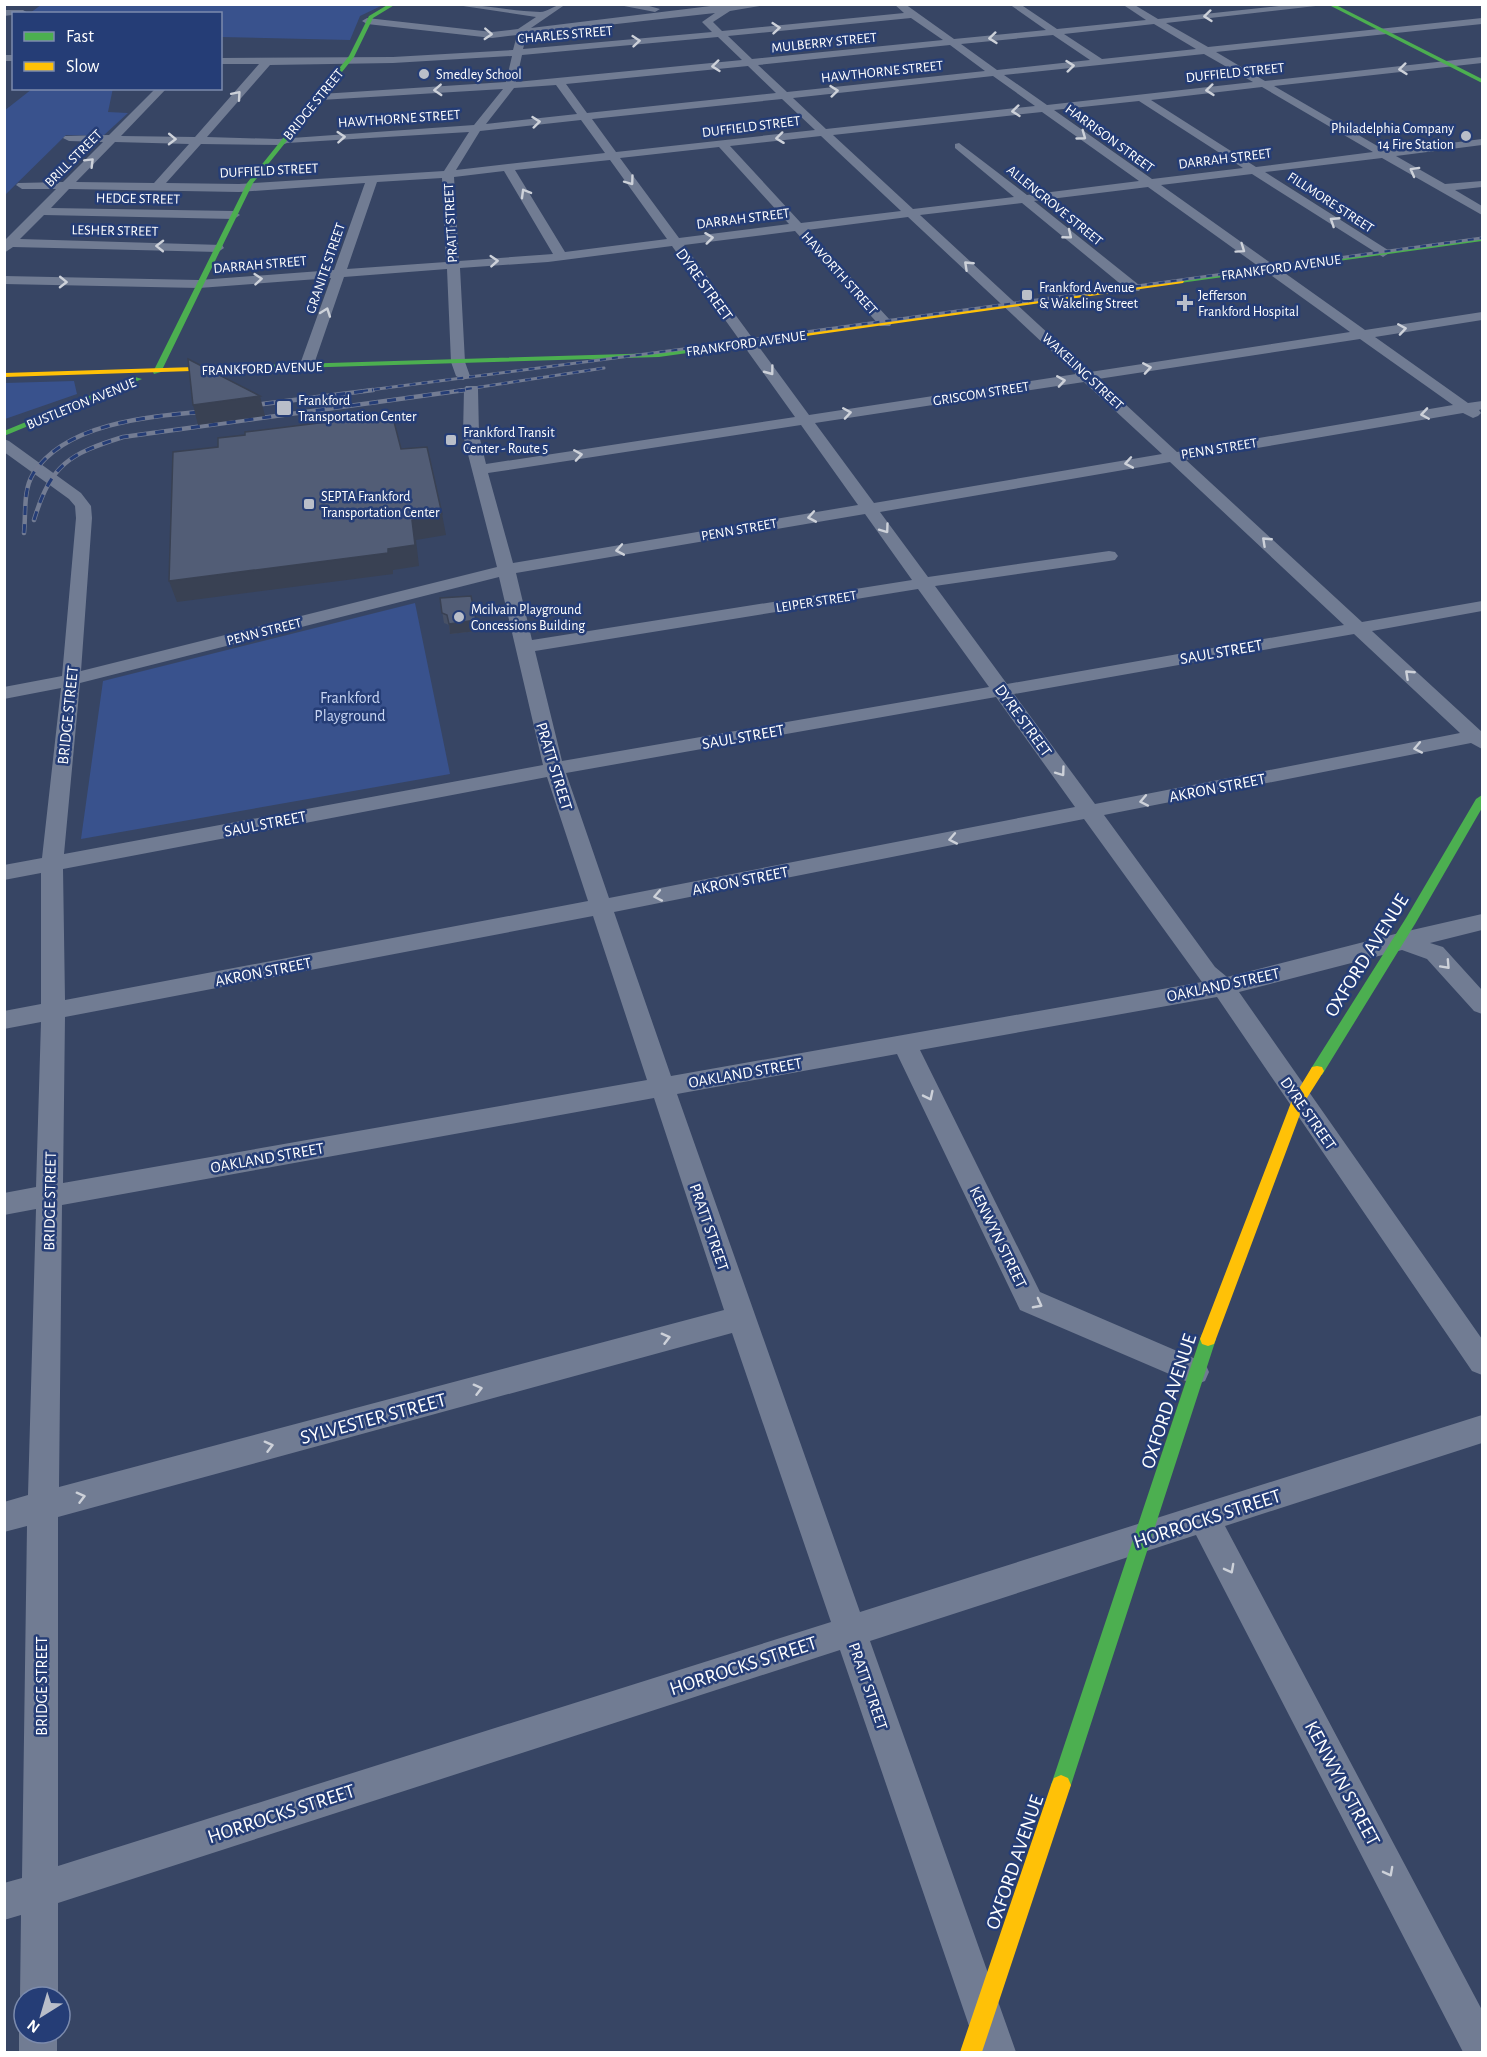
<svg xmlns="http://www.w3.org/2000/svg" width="1487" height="2057" font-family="'Alegreya Sans',sans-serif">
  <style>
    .green { fill: #39528d }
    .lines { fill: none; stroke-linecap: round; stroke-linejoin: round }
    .street { fill: #717c93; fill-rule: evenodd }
    .fast { fill: #4caf50; fill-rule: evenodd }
    .slow { fill: #ffc107; fill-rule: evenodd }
    .rail-far1-casing { stroke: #737c93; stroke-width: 3 }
    .rail-casing { stroke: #737c93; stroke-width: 4.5 }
    .rail-far1 { stroke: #253d76; stroke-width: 2; stroke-dasharray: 6; stroke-linecap: butt }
    .rail { stroke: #253d76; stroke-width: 3; stroke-dasharray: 9; stroke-linecap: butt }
    .wall { fill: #475065 }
    .shaded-wall { fill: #394153 }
    .building { fill: #525d76; stroke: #394153; stroke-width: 1.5 }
    .oneway { stroke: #cdd1d9 }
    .poi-dot { fill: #b9bec9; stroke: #253d76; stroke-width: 2 }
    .labels { text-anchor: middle; stroke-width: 5; stroke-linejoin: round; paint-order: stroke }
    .far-street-label { font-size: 14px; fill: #fff; stroke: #253d76 }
    .far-poi-label { font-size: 14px; fill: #fff; stroke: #253d76; text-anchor: start }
    .street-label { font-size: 16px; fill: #fff; stroke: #253d76 }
    .park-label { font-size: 16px; fill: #c8d5f2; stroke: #253d76 }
    .near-street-label { font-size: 20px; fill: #fff; stroke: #253d76 }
  </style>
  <rect width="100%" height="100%" fill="#374564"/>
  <path class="green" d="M 41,5 L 41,4 L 383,5 L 360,16 L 350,40 L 221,37 L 220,14 L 30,13 Z
    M 113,88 L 108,112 L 128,113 L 103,136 L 66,135 L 5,195 L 4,111 L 32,89 Z
    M 74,381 L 77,394 L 5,419 L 5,383 Z
    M 415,603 L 450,774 L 81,839 L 103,681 Z"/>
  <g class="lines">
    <path class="street" d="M 450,4 C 480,4 510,11 540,12 C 548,12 555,4 566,4 L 531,28 L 727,4 L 771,4 L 730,11 L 713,22 L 722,31 L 904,13 L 894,4 L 905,4 L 954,39 L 1046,30 L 1009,4 L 1020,4 L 1057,29 L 1146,20 L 1122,4 L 1133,4 L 1158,19 L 1297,4 L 1333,4 L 1166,23 L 1208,47 L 1482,18 L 1482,24 L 1216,52 L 1265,81 L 1482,57 L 1482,63 L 1274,86 L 1386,151 L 1482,139 L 1482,145 L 1396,156 L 1445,184 L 1482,181 L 1482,187 L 1455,190 L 1482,206 L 1482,215 L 1382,158 L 1265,172 L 1388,250 L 1389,253 L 1383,257 L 1252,174 L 1161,185 L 1365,330 L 1482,312 L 1482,320 L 1375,337 L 1468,403 L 1482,401 L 1482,409 L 1479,410 L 1481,413 L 1478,416 L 1473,418 L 1463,413 L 1186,460 L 1362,622 L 1482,601 L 1482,611 L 1372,631 L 1482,732 L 1482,749 L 1471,743 L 1104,815 L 1215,967 L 1227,977 L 1399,933 L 1482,914 L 1482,930 L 1430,943 L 1443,947 L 1482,990 L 1482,1014 L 1474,1011 L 1427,959 L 1402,950 L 1239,992 L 1482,1339 L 1482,1375 L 1472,1371 L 1217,997 L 920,1050 L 1040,1292 L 1205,1363 L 1209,1372 L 1205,1381 L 1195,1385 L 1020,1310 L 897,1054 L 677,1094 L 860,1612 L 1482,1415 L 1482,1443 L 1225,1526 L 1482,2010 L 1482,2052 L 1463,2052 L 1196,1535 L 870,1641 L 1016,2052 L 978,2052 L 840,1650 L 58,1903 L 58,1997 L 24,1997 L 24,2007 L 20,1997 L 21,1915 L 4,1920 L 4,1883 L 22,1878 L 27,1526 L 4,1532 L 4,1502 L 28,1495 L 36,1209 L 4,1215 L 4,1193 L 36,1187 L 41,1022 L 4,1029 L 4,1011 L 41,1004 L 41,873 L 4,880 L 4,865 L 42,858 L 61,688 L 4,699 L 4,687 L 62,676 L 76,518 L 75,506 L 69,499 L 4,452 L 4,439 L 9,441 L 81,493 L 91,506 L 92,518 L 81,671 L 497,567 L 463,435 L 464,389 L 466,386 L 476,386 L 478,389 L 479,435 L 486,464 L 795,417 L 672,246 L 548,262 L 460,268 L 465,362 L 470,376 L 463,380 L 456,376 L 451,362 L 447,269 L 344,277 L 313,367 L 306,371 L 299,367 L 331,278 L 199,288 L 4,284 L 4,276 L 199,280 L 334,270 L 365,183 L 239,192 L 69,189 L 51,208 L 234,211 L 240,215 L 234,219 L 44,215 L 20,239 L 222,245 L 224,248 L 218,252 L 13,247 L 4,253 L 4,241 L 56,189 L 22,189 L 16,185 L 18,183 L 63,182 L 103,142 L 69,141 L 63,138 L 65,136 L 109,135 L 156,88 L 167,88 L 121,136 L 195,137 L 259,64 L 220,64 L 220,58 L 393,57 L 513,50 L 517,35 L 492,38 L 367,24 L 362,21 L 367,18 L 492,32 L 518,29 L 536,17 ZM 715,13 L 702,22 L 712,32 L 523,49 L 527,34 ZM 911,18 L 943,40 L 752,59 L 728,36 ZM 1154,24 L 1196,49 L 1102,59 L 1064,34 ZM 1053,35 L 1090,60 L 997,70 L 961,44 ZM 718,37 L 742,60 L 516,82 L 522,55 ZM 950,45 L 985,71 L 787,92 L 758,65 ZM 1204,54 L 1253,82 L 1047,105 L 1004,75 ZM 512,56 L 506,82 L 321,94 L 316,97 L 321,100 L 503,89 L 474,125 L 278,139 L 207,137 L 270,65 L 393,63 ZM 748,66 L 776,93 L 587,113 L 566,84 ZM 993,76 L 1035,106 L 826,129 L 793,98 ZM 556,85 L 577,114 L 486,124 L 514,88 ZM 1262,87 L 1373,152 L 1256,167 L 1151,100 ZM 782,99 L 815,130 L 616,152 L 592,119 ZM 1139,101 L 1243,168 L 1152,179 L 1054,110 ZM 1042,112 L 1139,181 L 1027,195 L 959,143 L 955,144 L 955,148 L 1014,197 L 913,209 L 833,135 ZM 581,120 L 605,153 L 456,170 L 480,131 ZM 469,132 L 444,171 L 239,184 L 166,183 L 201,144 L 282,145 L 287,143 ZM 821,136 L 901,211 L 801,223 L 730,146 ZM 115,142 L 189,144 L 154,183 L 76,182 ZM 719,147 L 789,224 L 679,238 L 620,158 ZM 610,160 L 667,239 L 565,252 L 515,170 ZM 504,171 L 553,254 L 459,261 L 454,177 ZM 442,178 L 446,262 L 347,269 L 377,182 ZM 1148,187 L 1350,332 L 1090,372 L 920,215 L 1022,203 L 1129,291 L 1139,291 L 1141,288 L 1139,285 L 1034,201 ZM 908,217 L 1076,374 L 809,415 L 684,245 L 795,231 L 880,326 L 890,326 L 892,323 L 890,320 L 807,230 ZM 1360,339 L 1453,405 L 1177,452 L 1098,379 ZM 1084,382 L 1162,454 L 874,503 L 815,423 ZM 801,425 L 858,505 L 513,563 L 488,473 ZM 1170,462 L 1344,625 L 1007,684 L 935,586 L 1109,561 L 1115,560 L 1118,556 L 1115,552 L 1109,551 L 928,577 L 880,512 ZM 865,514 L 912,580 L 532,640 L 516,573 ZM 499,577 L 543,765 L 64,854 L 80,683 ZM 918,589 L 989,687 L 562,761 L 535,651 ZM 1354,634 L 1460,733 L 1095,804 L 1014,694 ZM 996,697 L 1075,807 L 609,898 L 566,773 ZM 547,777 L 588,901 L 65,1000 L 63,869 ZM 1084,819 L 1202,982 L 671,1076 L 614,912 ZM 593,916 L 647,1080 L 63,1183 L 65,1017 ZM 654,1098 L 724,1310 L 59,1487 L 62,1205 ZM 732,1333 L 831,1622 L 58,1866 L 58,1517 Z
      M 614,4 L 642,4 L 660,9 L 655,12 Z
      M 4,10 L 23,10 L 28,13 L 4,16 Z
      M 4,55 L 14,55 L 14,61 L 4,61 Z
      M 24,2020 L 24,2033 L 57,2033 L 57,2052 L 19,2052 L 19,2033 Z"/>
    <path class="fast" d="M 389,4 L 396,4 L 373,18 L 354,57 L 253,183 L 161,372 L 154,374 L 153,372 L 247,183 L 349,56 L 369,16 Z
      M 1334,4 L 1482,79 L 1482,83 L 1327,4 Z
      M 1482,237 L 1482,241 L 1180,283 L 1176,281 Z
      M 806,332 L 810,334 L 809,336 L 659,357 L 192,371 L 188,369 L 192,367 L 659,353 Z
      M 135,377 L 142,379 L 4,436 L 4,431 Z
      M 1482,795 L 1482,808 L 1415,924 L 1322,1075 L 1312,1075 L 1310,1071 L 1312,1067 L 1406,918 L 1476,799 Z
      M 1208,1332 L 1214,1334 L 1216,1339 L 1071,1785 L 1068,1792 L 1061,1795 L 1054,1792 L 1051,1785 L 1200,1339 L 1202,1334 Z"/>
    <path class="slow" d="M 1180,279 L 1184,281 L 1183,283 L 806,336 L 802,334 L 806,332 Z
      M 195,367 L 196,369 L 192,371 L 4,377 L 4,373 Z
      M 1317,1066 L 1322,1067 L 1324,1071 L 1305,1101 L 1216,1339 L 1214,1344 L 1208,1346 L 1202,1344 L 1200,1339 L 1292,1100 L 1312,1067 Z
      M 1061,1775 L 1068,1778 L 1071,1785 L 982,2052 L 960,2052 L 1051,1785 L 1054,1778 Z"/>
    <defs>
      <path id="rail-far1" d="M 362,391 L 691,348 L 1482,238
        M 454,391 L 604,368"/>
      <path id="rail" d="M 247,406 L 373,390
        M 34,520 C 51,464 69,454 123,437 L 465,390
        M 24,533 C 26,514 23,490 33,474 C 66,421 156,416 211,411"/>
    </defs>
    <use href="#rail-far1" class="rail-far1-casing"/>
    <use href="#rail" class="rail-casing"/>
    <use href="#rail-far1" class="rail-far1"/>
    <use href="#rail" class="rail"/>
  </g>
  <path class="wall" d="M 440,598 L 477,631 L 450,634 L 449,625 L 444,623 Z"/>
  <path class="shaded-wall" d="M 260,396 L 265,416 L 198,425 L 193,405 Z
    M 442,514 L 446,535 L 416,540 L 419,566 L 393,570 L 393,574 L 177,602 L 169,581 L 388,549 L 412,520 Z
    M 476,620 L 477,631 L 450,634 L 449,624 Z"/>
  <path class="building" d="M 188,359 L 260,396 L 193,405 Z
    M 392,414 L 401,449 L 427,447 L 442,514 L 412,520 L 415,545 L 388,549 L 388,553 L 169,581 L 173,452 L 218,447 L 218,438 L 245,435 L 245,432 Z
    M 471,596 L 476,620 L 449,624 L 447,615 L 442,613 L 440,598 Z"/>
  <defs><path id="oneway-chevron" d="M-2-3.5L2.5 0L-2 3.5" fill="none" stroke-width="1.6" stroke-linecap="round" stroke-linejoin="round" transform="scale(1.5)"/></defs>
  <g class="oneway">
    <use href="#oneway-chevron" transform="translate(1208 16) rotate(174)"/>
    <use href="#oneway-chevron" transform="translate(776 28) rotate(-5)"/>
    <use href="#oneway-chevron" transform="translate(488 34) rotate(3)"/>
    <use href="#oneway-chevron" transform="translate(993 38) rotate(174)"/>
    <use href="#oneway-chevron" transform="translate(636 41) rotate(-5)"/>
    <use href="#oneway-chevron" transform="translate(716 66) rotate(174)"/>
    <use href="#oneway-chevron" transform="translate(1070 66) rotate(-6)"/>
    <use href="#oneway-chevron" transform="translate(1403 69) rotate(174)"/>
    <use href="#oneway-chevron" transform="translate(438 90) rotate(177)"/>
    <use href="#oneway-chevron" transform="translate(1210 90) rotate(174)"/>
    <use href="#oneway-chevron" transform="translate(834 91) rotate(-6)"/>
    <use href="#oneway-chevron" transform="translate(237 95) rotate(-49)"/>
    <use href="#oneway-chevron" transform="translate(1016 111) rotate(174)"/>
    <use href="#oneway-chevron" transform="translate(536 122) rotate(-6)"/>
    <use href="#oneway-chevron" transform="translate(1082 136) rotate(36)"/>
    <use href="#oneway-chevron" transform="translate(341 137) rotate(-4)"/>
    <use href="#oneway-chevron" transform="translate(780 138) rotate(173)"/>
    <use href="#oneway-chevron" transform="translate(172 139) rotate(1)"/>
    <use href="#oneway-chevron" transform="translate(90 162) rotate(-45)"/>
    <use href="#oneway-chevron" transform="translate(1414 171) rotate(-151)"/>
    <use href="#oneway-chevron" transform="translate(630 181) rotate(54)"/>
    <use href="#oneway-chevron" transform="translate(525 193) rotate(-120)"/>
    <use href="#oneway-chevron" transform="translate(1334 221) rotate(-147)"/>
    <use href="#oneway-chevron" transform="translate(1068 235) rotate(39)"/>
    <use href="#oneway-chevron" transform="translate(709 238) rotate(-7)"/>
    <use href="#oneway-chevron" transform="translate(160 246) rotate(-179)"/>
    <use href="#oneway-chevron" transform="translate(1241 249) rotate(35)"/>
    <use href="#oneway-chevron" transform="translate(494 261) rotate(-4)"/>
    <use href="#oneway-chevron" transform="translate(968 265) rotate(-137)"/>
    <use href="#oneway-chevron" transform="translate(258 279) rotate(-5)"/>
    <use href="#oneway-chevron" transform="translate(63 282) rotate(1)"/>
    <use href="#oneway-chevron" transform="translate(326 312) rotate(-70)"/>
    <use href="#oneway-chevron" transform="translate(1402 329) rotate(-9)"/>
    <use href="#oneway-chevron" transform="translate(1147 368) rotate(-9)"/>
    <use href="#oneway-chevron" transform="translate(770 371) rotate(53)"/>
    <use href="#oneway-chevron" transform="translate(1061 381) rotate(-9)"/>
    <use href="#oneway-chevron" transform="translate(847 413) rotate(-9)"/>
    <use href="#oneway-chevron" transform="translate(1425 414) rotate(171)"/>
    <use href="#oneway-chevron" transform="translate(578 455) rotate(-9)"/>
    <use href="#oneway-chevron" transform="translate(1129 463) rotate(170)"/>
    <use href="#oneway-chevron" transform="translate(812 517) rotate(170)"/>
    <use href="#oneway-chevron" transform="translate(885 529) rotate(54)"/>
    <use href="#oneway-chevron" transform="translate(1266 541) rotate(-137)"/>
    <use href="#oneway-chevron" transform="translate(620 550) rotate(170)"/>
    <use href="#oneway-chevron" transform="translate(1409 674) rotate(-137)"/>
    <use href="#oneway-chevron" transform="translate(1418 748) rotate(169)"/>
    <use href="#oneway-chevron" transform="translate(1061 772) rotate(54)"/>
    <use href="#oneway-chevron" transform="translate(1144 801) rotate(169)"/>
    <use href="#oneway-chevron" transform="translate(953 839) rotate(169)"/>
    <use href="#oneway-chevron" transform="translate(658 896) rotate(169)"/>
    <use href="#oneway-chevron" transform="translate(1446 965) rotate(47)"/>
    <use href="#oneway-chevron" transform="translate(929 1096) rotate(64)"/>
    <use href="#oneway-chevron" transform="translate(1038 1304) rotate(28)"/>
    <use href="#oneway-chevron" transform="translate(666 1338) rotate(-15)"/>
    <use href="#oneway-chevron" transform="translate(478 1389) rotate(-15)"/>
    <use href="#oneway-chevron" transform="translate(269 1446) rotate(-15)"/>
    <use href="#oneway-chevron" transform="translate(81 1497) rotate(-15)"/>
    <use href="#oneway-chevron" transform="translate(1230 1569) rotate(62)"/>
    <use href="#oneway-chevron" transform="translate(1389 1872) rotate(62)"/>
  </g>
  <g class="poi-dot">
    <circle cx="424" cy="74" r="6"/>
    <circle cx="1466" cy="136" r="6"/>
    <rect x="1021" y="289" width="12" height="12" rx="3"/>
    <path d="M1182 294h6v6h6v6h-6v6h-6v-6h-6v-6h6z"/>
    <rect x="276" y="400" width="16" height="16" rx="3"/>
    <rect x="445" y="434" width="12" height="12" rx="3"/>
    <rect x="303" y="498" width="12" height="12" rx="3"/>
    <circle cx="459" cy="617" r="6"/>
  </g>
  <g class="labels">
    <g class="far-street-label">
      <text transform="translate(565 34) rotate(-5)" y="5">CHARLES STREET</text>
      <text transform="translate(824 42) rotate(-6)" y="5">MULBERRY STREET</text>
      <text transform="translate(882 71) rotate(-6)" y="5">HAWTHORNE STREET</text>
      <text transform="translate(1235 72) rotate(-6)" y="5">DUFFIELD STREET</text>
      <text transform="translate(313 104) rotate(-51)" y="5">BRIDGE STREET</text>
      <text transform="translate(399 118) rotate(-4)" y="5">HAWTHORNE STREET</text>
      <text transform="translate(751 126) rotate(-7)" y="5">DUFFIELD STREET</text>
      <text transform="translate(1110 138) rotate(36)" y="5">HARRISON STREET</text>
      <text transform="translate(73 158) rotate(-45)" y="5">BRILL STREET</text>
      <text transform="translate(1225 158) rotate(-7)" y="5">DARRAH STREET</text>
      <text transform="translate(269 170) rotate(-3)" y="5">DUFFIELD STREET</text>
      <text transform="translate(138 198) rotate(1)" y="5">HEDGE STREET</text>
      <text transform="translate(1331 202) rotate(33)" y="5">FILLMORE STREET</text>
      <text transform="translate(1055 205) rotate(39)" y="5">ALLENGROVE STREET</text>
      <text transform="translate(743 218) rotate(-7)" y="5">DARRAH STREET</text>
      <text transform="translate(450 223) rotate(-93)" y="5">PRATT STREET</text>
      <text transform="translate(115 230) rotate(1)" y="5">LESHER STREET</text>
      <text transform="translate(260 264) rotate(-5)" y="5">DARRAH STREET</text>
      <text transform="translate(1281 267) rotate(-8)" y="5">FRANKFORD AVENUE</text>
      <text transform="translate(325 268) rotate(-71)" y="5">GRANITE STREET</text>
      <text transform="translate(840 273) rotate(48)" y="5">HAWORTH STREET</text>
      <text transform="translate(746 343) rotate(-8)" y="5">FRANKFORD AVENUE</text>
      <text transform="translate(262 368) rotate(-2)" y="5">FRANKFORD AVENUE</text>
      <text transform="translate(1083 371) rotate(43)" y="5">WAKELING STREET</text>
      <text transform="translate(981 393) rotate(-9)" y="5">GRISCOM STREET</text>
      <text transform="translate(81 403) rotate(-22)" y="5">BUSTLETON AVENUE</text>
      <text transform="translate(1219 448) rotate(-9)" y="5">PENN STREET</text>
      <text transform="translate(739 529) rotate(-10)" y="5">PENN STREET</text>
      <text transform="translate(816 601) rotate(-9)" y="5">LEIPER STREET</text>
      <text transform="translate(264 631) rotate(-14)" y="5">PENN STREET</text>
    </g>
    <g class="far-poi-label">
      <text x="436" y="79">Smedley School</text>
      <text x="1454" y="133" text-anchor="end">Philadelphia Company<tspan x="1454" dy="16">14 Fire Station</tspan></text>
      <text x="1039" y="292">Frankford Avenue<tspan x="1039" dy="16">&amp; Wakeling Street</tspan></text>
      <text x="1198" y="300">Jefferson<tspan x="1198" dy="16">Frankford Hospital</tspan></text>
      <text x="298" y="405">Frankford<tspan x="298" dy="16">Transportation Center</tspan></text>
      <text x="463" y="437">Frankford Transit<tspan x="463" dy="16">Center - Route 5</tspan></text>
      <text x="321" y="501">SEPTA Frankford<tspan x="321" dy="16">Transportation Center</tspan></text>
      <text x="471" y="614">Mcilvain Playground<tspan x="471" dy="16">Concessions Building</tspan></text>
    </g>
    <g class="street-label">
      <text transform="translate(705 284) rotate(54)" y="6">DYRE STREET</text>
      <text transform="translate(1221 651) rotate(-10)" y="6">SAUL STREET</text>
      <text transform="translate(67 715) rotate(-84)" y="6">BRIDGE STREET</text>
      <text transform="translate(1024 720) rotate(54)" y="6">DYRE STREET</text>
      <text transform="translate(743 736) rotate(-10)" y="6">SAUL STREET</text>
      <text transform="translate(555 766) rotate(73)" y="6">PRATT STREET</text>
      <text transform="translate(1217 787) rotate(-11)" y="6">AKRON STREET</text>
      <text transform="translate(265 823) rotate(-11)" y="6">SAUL STREET</text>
      <text transform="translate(740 880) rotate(-11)" y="6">AKRON STREET</text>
      <text transform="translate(263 971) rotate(-11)" y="6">AKRON STREET</text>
      <text transform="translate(1223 984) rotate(-12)" y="6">OAKLAND STREET</text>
      <text transform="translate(745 1072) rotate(-10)" y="6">OAKLAND STREET</text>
      <text transform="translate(1309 1113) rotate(55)" y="6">DYRE STREET</text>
      <text transform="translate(267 1157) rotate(-10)" y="6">OAKLAND STREET</text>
      <text transform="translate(49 1201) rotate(-89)" y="6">BRIDGE STREET</text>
      <text transform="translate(710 1227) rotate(71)" y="6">PRATT STREET</text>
      <text transform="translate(999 1237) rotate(64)" y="6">KENWYN STREET</text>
      <text transform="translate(41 1686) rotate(-90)" y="6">BRIDGE STREET</text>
      <text transform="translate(869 1686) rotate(71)" y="6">PRATT STREET</text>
    </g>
    <g class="park-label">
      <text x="350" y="703">Frankford<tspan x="350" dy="18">Playground</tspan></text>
    </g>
    <g class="near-street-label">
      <text transform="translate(1366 955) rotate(-58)" y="7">OXFORD AVENUE</text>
      <text transform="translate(1168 1401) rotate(-72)" y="7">OXFORD AVENUE</text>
      <text transform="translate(373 1418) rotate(-15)" y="7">SYLVESTER STREET</text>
      <text transform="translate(1207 1518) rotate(-18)" y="7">HORROCKS STREET</text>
      <text transform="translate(743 1665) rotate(-18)" y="7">HORROCKS STREET</text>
      <text transform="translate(1343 1783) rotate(62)" y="7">KENWYN STREET</text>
      <text transform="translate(281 1813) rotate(-18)" y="7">HORROCKS STREET</text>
      <text transform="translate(1014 1862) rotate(-71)" y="7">OXFORD AVENUE</text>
    </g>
  </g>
  <rect width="1487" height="2057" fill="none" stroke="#ffffff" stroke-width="12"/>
  <rect x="12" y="12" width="210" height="78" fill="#253d76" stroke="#7c8bad" stroke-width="1.5"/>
  <rect x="24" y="32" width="30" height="9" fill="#4caf50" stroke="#7c8bad" stroke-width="1.5"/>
  <text x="66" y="42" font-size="18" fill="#ffffff">Fast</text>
  <rect x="24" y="62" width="30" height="9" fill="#ffc107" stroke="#7c8bad" stroke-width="1.5"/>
  <text x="66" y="72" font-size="18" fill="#ffffff">Slow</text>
  <g transform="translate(42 2015) rotate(217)"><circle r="28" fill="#253d76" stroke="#7c8bad" stroke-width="1.5"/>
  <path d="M0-4.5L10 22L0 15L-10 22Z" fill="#b9bec9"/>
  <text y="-9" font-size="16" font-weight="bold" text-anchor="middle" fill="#ffffff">N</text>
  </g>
</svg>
